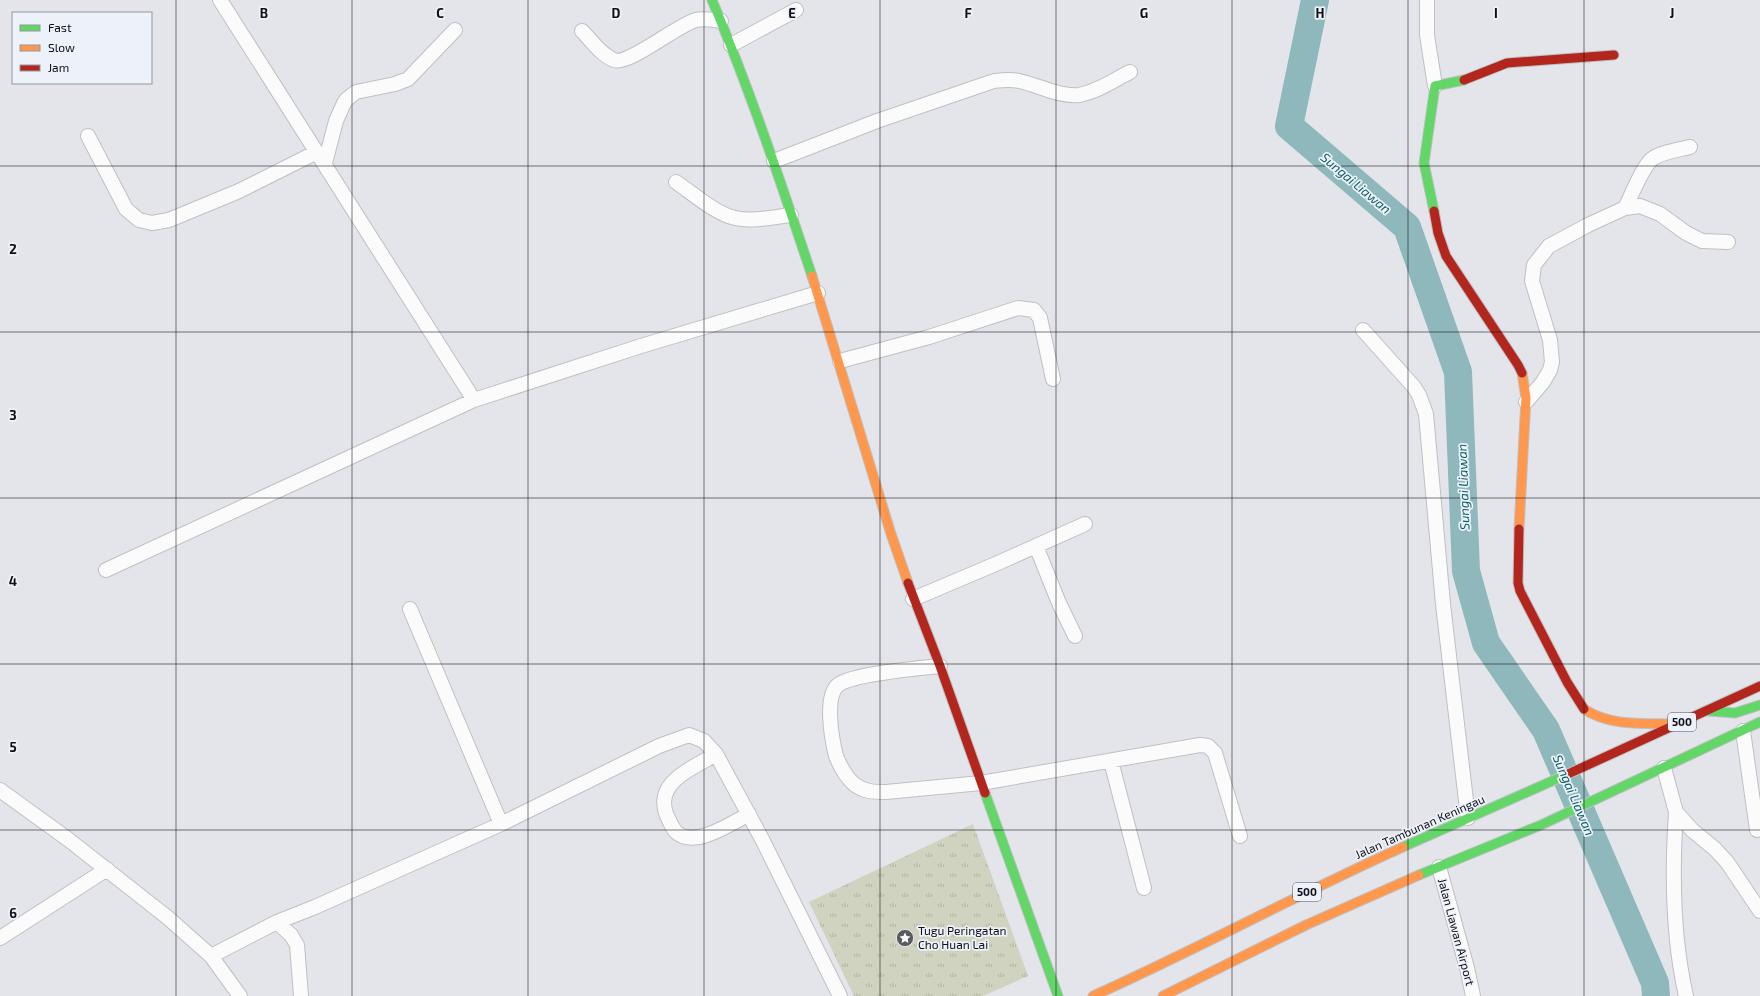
<svg xmlns="http://www.w3.org/2000/svg" width="1760" height="996" font-family="'Exo 2',sans-serif">
  <style>
    .grass { fill: url(#grass-tufts) }
    .lines { fill: none; stroke-linecap: round; stroke-linejoin: round }
    .river { stroke: #8eb8bb; stroke-width: 28 }
    .street-casing { stroke: #bfc0c4; stroke-width: 16 }
    .fast-casing { stroke: #bfc0c4; stroke-width: 11 }
    .slow-casing { stroke: #bfc0c4; stroke-width: 11 }
    .jam-casing { stroke: #bfc0c4; stroke-width: 11 }
    .street { stroke: #fbfbfc; stroke-width: 14 }
    .fast { stroke: #63d668; stroke-width: 9 }
    .slow { stroke: #ff974d; stroke-width: 9 }
    .jam { stroke: #b3261e; stroke-width: 9 }
    .grid { fill: none; stroke: #101114; stroke-width: 1; stroke-opacity: 0.55 }
    .labels { text-anchor: middle; stroke-width: 3.5; stroke-linejoin: round; paint-order: stroke }
    .shield { fill: #edf1fa; stroke: #525459; stroke-width: 1 }
    .shield-label { font-size: 11px; font-weight: bold; fill: #101114 }
    .street-label { font-size: 12px; fill: #101114; stroke: #edf1fa }
    .poi-label { font-size: 12px; fill: #101114; stroke: #edf1fa; text-anchor: start }
    .water-label { font-size: 13px; font-style: italic; fill: #085d62; stroke: #edf1fa }
    .grid-label { font-size: 13px; text-anchor: middle; font-weight: bold; fill: #101114; stroke: #edf1fa; stroke-width: 3.5; stroke-linejoin: round; paint-order: stroke }
  </style>
  <defs>
    <pattern id="grass-tufts" width="24" height="20" patternUnits="userSpaceOnUse"><rect width="24" height="20" fill="#d0d3bf"/><path d="M3 7l-1-3M5 7V3M7 7l1-3M15 17l-1-3M17 17v-4M19 17l1-3" fill="none" stroke="#b2b4a3"/></pattern>
  </defs>
  <rect width="100%" height="100%" fill="#e3e5ea"/>
  <path class="grass" d="M 973,824 L 1028,976 L 983,996 L 854,996 L 809,902 Z"/>
  <g class="lines">
    <path class="river" d="M 1315,0 L 1289,126 L 1407,227 L 1458,372 L 1466,571 L 1486,643 L 1546,730 L 1655,983 L 1656,996"/>
    <defs>
      <path id="street" d="M 220,0 L 474,400
        M 1427,0 L 1427,35 L 1435,86
        M 582,31 C 591,40 601,55 614,60 C 628,66 677,25 696,20 C 704,18 713,20 721,21
        M 731,45 L 796,10
        M 88,136 L 126,209 L 139,220 L 152,223 L 169,220 L 239,191 L 317,152
        M 774,161 L 877,121 L 994,81 C 1003,80 1011,79 1019,81 C 1038,85 1059,97 1079,95 C 1097,92 1114,80 1130,72
        M 325,163 L 336,121 L 344,103 L 347,99 L 356,92 L 395,84 L 408,79 L 455,30
        M 676,182 C 692,193 716,214 735,218 C 752,222 774,217 791,215
        M 1625,208 C 1632,195 1641,169 1652,159 C 1661,152 1678,150 1690,147
        M 1363,330 L 1414,387 L 1419,395 L 1426,414 L 1443,604 L 1468,818
        M 840,361 L 929,337 L 1018,308 L 1034,310 L 1040,318 L 1053,379
        M 1526,402 L 1543,382 L 1550,370 L 1552,362 L 1550,340 L 1532,281 L 1534,265 L 1549,246 L 1588,225 L 1625,208 L 1640,206 L 1660,214 L 1686,233 L 1702,241 L 1728,242
        M 1036,546 L 1059,603 L 1075,636
        M 106,570 L 474,400 L 641,346 L 818,293
        M 913,599 L 998,563 L 1085,524
        M 410,609 L 501,824
        M 940,666 C 920,668 852,674 838,685 C 824,696 832,740 836,756 C 840,766 846,777 854,784 C 864,792 874,792 886,792 L 981,783 L 1200,745 L 1208,746 L 1215,753 L 1240,836
        M 1743,731 L 1757,830
        M 716,754 C 702,763 679,772 669,787 C 663,796 663,807 667,816 C 670,821 672,828 676,832 C 694,849 732,823 749,814
        M 1111,761 L 1144,888
        M 1664,768 L 1676,812 L 1692,830 L 1715,849 L 1727,862 L 1760,911
        M 0,790 L 69,840 L 167,917 L 211,956 L 240,996
        M 1676,812 C 1672,870 1673,939 1686,996
        M 1439,867 L 1467,968 L 1473,996
        M 277,922 L 291,935 L 297,945 L 301,996
        M 0,938 L 107,869
        M 211,956 L 277,922 L 315,907 L 501,824 L 659,746 L 689,735 L 704,741 L 716,754 L 763,841 L 840,996"/>
      <path id="fast" d="M 712,0 C 750,90 781,183 812,276
        M 1434,211 L 1424,163 L 1435,86 L 1464,80
        M 1709,711 L 1735,713 L 1760,705
        M 985,793 L 1058,996
        M 1403,847 L 1568,774
        M 1419,875 L 1541,825 L 1760,722"/>
      <path id="slow" d="M 812,276 L 891,534 L 908,583
        M 1519,529 L 1526,398 L 1522,373
        M 1584,709 C 1610,727 1647,723 1677,724
        M 1093,996 C 1198,949 1298,894 1403,847
        M 1163,996 L 1306,925 L 1419,875"/>
      <path id="jam" d="M 1464,80 L 1507,63 L 1614,55
        M 1434,211 L 1438,233 L 1446,256 L 1518,365 L 1522,373
        M 1519,529 L 1518,583 L 1520,591 L 1567,682 L 1584,709
        M 908,583 L 940,666 L 985,793
        M 1568,774 L 1760,686"/>
    </defs>
    <use href="#street" class="street-casing"/>
    <use href="#fast" class="fast-casing"/>
    <use href="#slow" class="slow-casing"/>
    <use href="#jam" class="jam-casing"/>
    <use href="#street" class="street"/>
    <use href="#fast" class="fast"/>
    <use href="#slow" class="slow"/>
    <use href="#jam" class="jam"/>
  </g>
  <path class="grid" d="M 176,0 L 176,996M 352,0 L 352,996M 528,0 L 528,996M 704,0 L 704,996M 880,0 L 880,996M 1056,0 L 1056,996M 1232,0 L 1232,996M 1408,0 L 1408,996M 1584,0 L 1584,996M 0,166 L 1760,166M 0,332 L 1760,332M 0,498 L 1760,498M 0,664 L 1760,664M 0,830 L 1760,830"/>
  <defs>
    <symbol id="sight-disc" viewBox="-11 -11 22 22"><circle r="9.5" fill="#5a5b5f" stroke="#edf1fa"/><path d="M0-6L1.8-2.2L6-1.7L2.9 1.2L3.7 5.4L0 3.3L-3.7 5.4L-2.9 1.2L-6-1.7L-1.8-2.2Z" fill="#fff"/></symbol>
  </defs>
  <g fill-rule="evenodd">
    <use href="#sight-disc" x="895" y="928" width="20" height="20"/>
  </g>
  <g class="labels">
    <g class="shield">
      <rect x="1668" y="713" width="28" height="18" rx="3"/>
      <rect x="1293" y="883" width="28" height="18" rx="3"/>
    </g>
    <g class="shield-label">
      <text x="1682" y="726">500</text>
      <text x="1307" y="896">500</text>
    </g>
    <g class="street-label">
      <text transform="translate(1420 827) rotate(-24)" y="4">Jalan Tambunan Keningau</text>
      <text transform="translate(1456 932) rotate(75)" y="4">Jalan Liawan Airport</text>
    </g>
    <g class="poi-label">
      <text x="918" y="935">Tugu Peringatan<tspan x="918" dy="14">Cho Huan Lai</tspan></text>
    </g>
    <g class="water-label">
      <text transform="translate(1356 183) rotate(40)" y="5">Sungai Liawan</text>
      <text transform="translate(1463 487) rotate(-92)" y="5">Sungai Liawan</text>
      <text transform="translate(1574 795) rotate(67)" y="5">Sungai Liawan</text>
    </g>
  </g>
  <g class="grid-label">
    <text x="264" y="18">B</text>
    <text x="440" y="18">C</text>
    <text x="616" y="18">D</text>
    <text x="792" y="18">E</text>
    <text x="968" y="18">F</text>
    <text x="1144" y="18">G</text>
    <text x="1320" y="18">H</text>
    <text x="1496" y="18">I</text>
    <text x="1672" y="18">J</text>
    <text x="13" y="254">2</text>
    <text x="13" y="420">3</text>
    <text x="13" y="586">4</text>
    <text x="13" y="752">5</text>
    <text x="13" y="918">6</text>
  </g>
  <rect x="12" y="12" width="140" height="72" fill="#edf1fa" stroke="#95979e"/>
  <rect x="20" y="25" width="20" height="6" fill="#63d668" stroke="#95979e"/>
  <text x="48" y="32" font-size="12" fill="#101114">Fast</text>
  <rect x="20" y="45" width="20" height="6" fill="#ff974d" stroke="#95979e"/>
  <text x="48" y="52" font-size="12" fill="#101114">Slow</text>
  <rect x="20" y="65" width="20" height="6" fill="#b3261e" stroke="#95979e"/>
  <text x="48" y="72" font-size="12" fill="#101114">Jam</text>
</svg>
